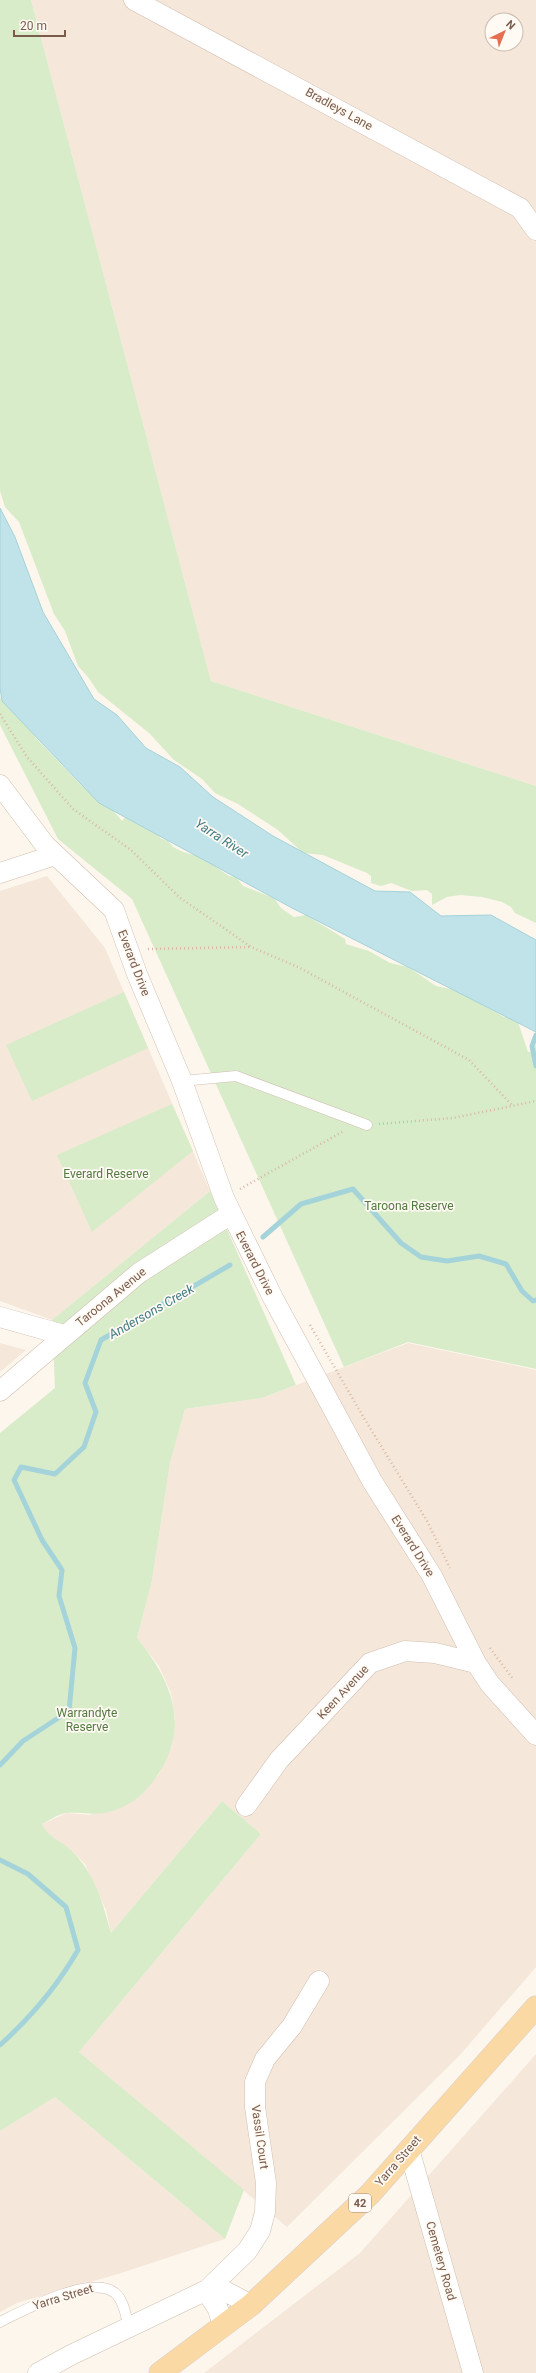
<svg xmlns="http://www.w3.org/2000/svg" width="536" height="2373" font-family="Roboto,sans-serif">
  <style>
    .residential { fill: #f5e8da; fill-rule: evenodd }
    .green { fill: #d8ecc9 }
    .water { fill: #bfe3e8; stroke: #a5d3da }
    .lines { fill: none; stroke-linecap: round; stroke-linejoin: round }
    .stream { stroke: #a5d3da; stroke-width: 5 }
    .lane-casing { stroke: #d1beb0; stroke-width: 11 }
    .street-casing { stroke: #d1beb0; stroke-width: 21 }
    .primary-casing { stroke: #dad1cd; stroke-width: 23 }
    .path { stroke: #d9b8a5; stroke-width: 2.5; stroke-dasharray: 1 3; stroke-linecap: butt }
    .lane { stroke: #fff; stroke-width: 10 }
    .street { stroke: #fff; stroke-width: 20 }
    .primary { stroke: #fbd9a5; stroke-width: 22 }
    .labels { text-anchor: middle; stroke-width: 3.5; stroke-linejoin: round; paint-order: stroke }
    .shield { fill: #fffaf3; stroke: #a28b7f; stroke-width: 1 }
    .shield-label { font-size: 11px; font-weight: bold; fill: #7a5c4d }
    .street-label { font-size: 12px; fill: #7a5c4d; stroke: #fffaf3 }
    .park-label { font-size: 12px; fill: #537a41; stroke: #fffaf3 }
    .water-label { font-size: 13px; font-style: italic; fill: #437c86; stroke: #fffaf3 }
  </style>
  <rect width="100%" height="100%" fill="#fdf6ec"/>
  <path class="residential" d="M 31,0 L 536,0 L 536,786 L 211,681 ZM 492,20 L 516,20 L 516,44 L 492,44 Z
    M 47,876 L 105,948 L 210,1191 L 52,1320 L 0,1301 L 0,891 Z
    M 0,1343 L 26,1350 L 0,1372 Z
    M 408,1343 L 536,1370 L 536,1967 L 460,2055 L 287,2227 L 79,2052 L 261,1834 L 222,1801 L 111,1933 L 106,1910 L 85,1864 L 70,1849 L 45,1832 L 42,1824 L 67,1813 L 89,1815 L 140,1796 L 159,1774 L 172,1746 L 175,1718 L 171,1693 L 159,1666 L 137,1638 L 152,1581 L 170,1463 L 185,1409 L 262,1398 Z
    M 536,2054 L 536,2373 L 204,2373 L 360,2253 Z
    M 55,2097 L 225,2239 L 118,2274 L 17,2303 L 0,2312 L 0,2131 Z"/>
  <path class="green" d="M 0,0 L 31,0 L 211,681 L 536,786 L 536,923 L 515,913 L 511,907 L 502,902 L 482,897 L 460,895 L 447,897 L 432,905 L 432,894 L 427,890 L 412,891 L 391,883 L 381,886 L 371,883 L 371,876 L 367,873 L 323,855 L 303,853 L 278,830 L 238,804 L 215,793 L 202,779 L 174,760 L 149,733 L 98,692 L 88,677 L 78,666 L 65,631 L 54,614 L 19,522 L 5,507 L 0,491 Z
    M 0,697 L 2,701 L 29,719 L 35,737 L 82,786 L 106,802 L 122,821 L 125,817 L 159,833 L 160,838 L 168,841 L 173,847 L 183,852 L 201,857 L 229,876 L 236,877 L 243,886 L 274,898 L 281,908 L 294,917 L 306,915 L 345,939 L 346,944 L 369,951 L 390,963 L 408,967 L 436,986 L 459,991 L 504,1017 L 510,1015 L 518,1022 L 528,1052 L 534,1052 L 536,1040 L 536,1369 L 408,1342 L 344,1367 L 132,899 L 58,839 L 0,725 Z
    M 124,992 L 148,1048 L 32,1101 L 6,1045 Z
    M 172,1104 L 193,1151 L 92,1232 L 57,1155 Z
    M 210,1191 L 296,1385 L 262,1398 L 185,1409 L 170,1463 L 152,1581 L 137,1638 C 172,1681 192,1728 155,1779 C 146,1792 134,1803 118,1809 C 99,1817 86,1812 67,1813 C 58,1814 50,1820 42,1824 C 47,1837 61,1840 71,1850 C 96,1875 102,1901 111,1933 L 222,1801 L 261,1834 L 79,2052 L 244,2190 L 225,2239 L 55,2097 L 0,2131 L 0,1433 L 55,1388 L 52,1320 Z"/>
  <path class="water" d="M 0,508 L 15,537 L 43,612 L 94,699 L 117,715 L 146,748 L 180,767 L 213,797 L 273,836 L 375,891 L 410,892 L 441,916 L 491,915 L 536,940 L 536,1032 L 292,908 L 99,803 L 2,701 L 0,688 Z"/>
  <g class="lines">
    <path class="stream" d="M 536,1035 L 532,1046 L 536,1066
      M 263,1237 L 301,1204 L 353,1189 L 401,1243 L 421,1257 L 447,1261 L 479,1256 L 506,1264 L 522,1291 L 533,1301 L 536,1300
      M 0,1765 L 23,1741 L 69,1711 L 75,1648 L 59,1596 L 62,1570 L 42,1540 L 14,1480 L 21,1467 L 55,1474 L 84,1447 L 96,1412 L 85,1383 L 101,1340 L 230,1265
      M 0,1860 L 28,1874 L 66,1907 L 78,1950 C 58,1985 30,2018 0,2045"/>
    <defs>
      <path id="lane" d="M 182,1081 L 236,1076 L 367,1125
        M 0,2322 C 24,2310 92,2274 115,2293 C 124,2300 126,2317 129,2327"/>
      <path id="street" d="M 134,0 L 520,208 L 536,230
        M 0,785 L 45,845 L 114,910 L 137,974 L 182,1081 L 224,1198 L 273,1298 L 372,1481 L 432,1576 L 476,1663 L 490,1684 L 536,1735
        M 0,873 L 55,855
        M 0,1317 L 64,1335
        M 0,1391 L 139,1273 L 231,1214
        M 246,1806 L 279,1760 L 370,1663 L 405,1651 L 435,1653 L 476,1663
        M 409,2149 L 473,2373
        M 206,2291 L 247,2251 L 260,2231 L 265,2212 L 266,2183 L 255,2107 L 255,2082 L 265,2059 L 292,2026 L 319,1981
        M 206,2291 L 218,2309 L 223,2327
        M 38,2373 L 71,2355 L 211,2288 L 219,2288 L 251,2305"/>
      <path id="primary" d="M 160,2373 L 251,2305 L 370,2194 L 536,2007"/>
    </defs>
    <use href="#lane" class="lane-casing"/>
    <use href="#street" class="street-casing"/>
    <use href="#primary" class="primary-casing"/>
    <path class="path" d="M 0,714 L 27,757 L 73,809 L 131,850 L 179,897 L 251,947 L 298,967 L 469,1060 L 512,1105
      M 148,949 L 251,947
      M 379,1124 L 453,1118 L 536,1101
      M 240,1189 L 344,1131
      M 310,1325 L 364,1418 L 427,1521 L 450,1568
      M 490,1648 L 513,1679"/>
    <use href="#lane" class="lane"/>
    <use href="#street" class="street"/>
    <use href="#primary" class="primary"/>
  </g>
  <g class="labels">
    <rect class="shield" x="349" y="2194" width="22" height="18" rx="3"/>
    <g class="shield-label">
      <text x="360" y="2207">42</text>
    </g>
    <g class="street-label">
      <text transform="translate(339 109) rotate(29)" y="4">Bradleys Lane</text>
      <text transform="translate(134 963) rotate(69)" y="4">Everard Drive</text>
      <text transform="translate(255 1263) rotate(63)" y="4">Everard Drive</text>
      <text transform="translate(111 1297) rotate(-39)" y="4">Taroona Avenue</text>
      <text transform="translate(413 1546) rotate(58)" y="4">Everard Drive</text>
      <text transform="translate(343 1692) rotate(-47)" y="4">Keen Avenue</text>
      <text transform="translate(260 2137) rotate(82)" y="4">Vassil Court</text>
      <text transform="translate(398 2161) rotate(-49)" y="4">Yarra Street</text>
      <text transform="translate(441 2261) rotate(74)" y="4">Cemetery Road</text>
      <text transform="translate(63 2297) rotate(-17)" y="4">Yarra Street</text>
    </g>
    <g class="park-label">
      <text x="106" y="1178">Everard Reserve</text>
      <text x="409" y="1210">Taroona Reserve</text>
      <text x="87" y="1717">Warrandyte<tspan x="87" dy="14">Reserve</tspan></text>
    </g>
    <g class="water-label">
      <text transform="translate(222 838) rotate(33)" y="5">Yarra River</text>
      <text transform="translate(151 1311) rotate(-30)" y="5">Andersons Creek</text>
    </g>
  </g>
  <g transform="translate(504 32) rotate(43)"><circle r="19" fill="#fffaf3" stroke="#cabbb1"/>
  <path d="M0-3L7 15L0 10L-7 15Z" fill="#e76f51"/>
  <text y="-6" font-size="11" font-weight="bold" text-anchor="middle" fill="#7a5c4d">N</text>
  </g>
  <path d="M14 30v6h51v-6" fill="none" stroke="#7a5c4d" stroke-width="2"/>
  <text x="20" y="30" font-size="12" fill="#7a5c4d" stroke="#fffaf3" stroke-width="3" paint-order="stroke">20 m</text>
</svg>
